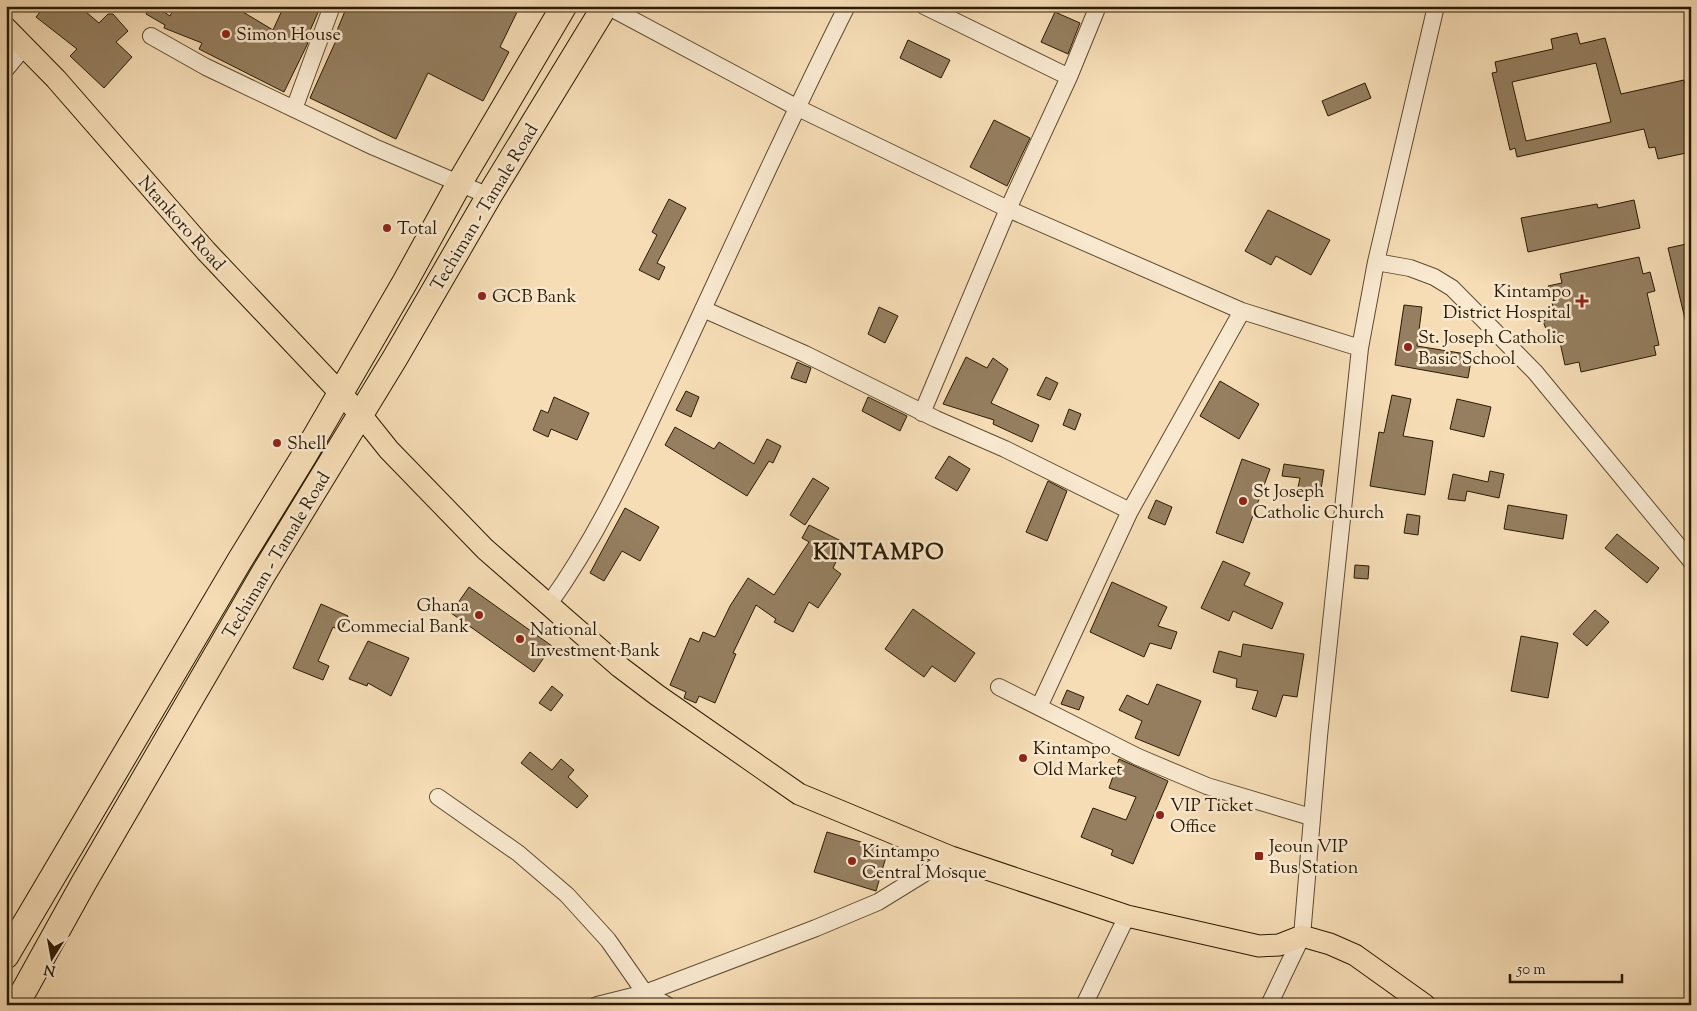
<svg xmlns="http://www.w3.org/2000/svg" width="1697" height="1011" font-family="'Sorts Mill Goudy',serif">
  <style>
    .building { fill: #957f60; stroke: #2b1a02; fill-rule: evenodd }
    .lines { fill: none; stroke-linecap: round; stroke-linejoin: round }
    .minor-casing { stroke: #5e4b2f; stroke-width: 18 }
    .major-casing { stroke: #2b1a02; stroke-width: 23 }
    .highway-casing { stroke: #2b1a02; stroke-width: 27 }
    .minor { stroke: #f9e9d0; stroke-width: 16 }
    .major { stroke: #f6ddb6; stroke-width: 21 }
    .highway { stroke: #f6ddb6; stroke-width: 25 }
    .poi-dot { fill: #8f2418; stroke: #f9e9d0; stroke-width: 2 }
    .labels { text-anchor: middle; stroke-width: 5; stroke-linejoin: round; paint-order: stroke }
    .poi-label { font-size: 18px; fill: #2b1a02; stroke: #f9e9d0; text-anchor: start }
    .street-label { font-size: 18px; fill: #2b1a02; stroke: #f9e9d0 }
    .district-label { font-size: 22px; font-weight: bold; letter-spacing: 1px; fill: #2b1a02; stroke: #f9e9d0 }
  </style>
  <rect width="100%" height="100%" fill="#f6ddb6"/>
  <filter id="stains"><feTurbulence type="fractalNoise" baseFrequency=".004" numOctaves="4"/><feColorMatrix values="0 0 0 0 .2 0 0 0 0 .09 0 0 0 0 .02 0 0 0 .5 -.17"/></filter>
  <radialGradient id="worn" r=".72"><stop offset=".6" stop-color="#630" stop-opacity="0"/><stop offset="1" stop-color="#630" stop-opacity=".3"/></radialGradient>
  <path class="building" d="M 45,6 L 79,6 L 99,23 L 108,14 L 113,14 L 128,31 L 116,42 L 132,57 L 104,88 L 70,56 L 77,49 L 36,17 Z
    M 150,6 L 155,6 L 170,16 L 175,6 L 233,6 L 273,30 L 284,6 L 321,6 L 308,35 L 310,36 L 307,45 L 284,92 L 199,49 L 202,43 L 164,28 L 165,25 L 146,14 Z
    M 347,6 L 520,6 L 500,47 L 509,52 L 483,101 L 428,73 L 396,139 L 310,98 L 339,34 L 336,33 Z
    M 1055,12 L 1080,23 L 1068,54 L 1041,42 Z
    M 1577,33 L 1580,44 L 1605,38 L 1621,94 L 1684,80 L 1691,111 L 1691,152 L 1658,159 L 1655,147 L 1649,148 L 1644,129 L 1517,157 L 1515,148 L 1510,150 L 1492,73 L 1497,72 L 1495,62 L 1553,49 L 1551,39 ZM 1596,63 L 1611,122 L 1526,141 L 1512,82 Z
    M 908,40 L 950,60 L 941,78 L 900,58 Z
    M 1365,83 L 1371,98 L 1328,116 L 1322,101 Z
    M 994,120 L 1030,138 L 1007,186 L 970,167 Z
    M 669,199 L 686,208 L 657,263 L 665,267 L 659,280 L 639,270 L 657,235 L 652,232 Z
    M 1634,200 L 1640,228 L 1528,252 L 1521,218 L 1597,204 L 1598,208 Z
    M 1268,210 L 1330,240 L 1311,275 L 1276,256 L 1271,265 L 1245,251 Z
    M 1691,243 L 1691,323 L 1686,323 L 1668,248 Z
    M 1639,257 L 1643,274 L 1650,272 L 1655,291 L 1647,293 L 1659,345 L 1654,346 L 1656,355 L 1581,372 L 1579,362 L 1565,365 L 1559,338 L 1550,340 L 1543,321 L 1545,320 L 1544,313 L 1554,311 L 1548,286 L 1562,283 L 1560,274 Z
    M 1404,305 L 1422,307 L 1417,346 L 1472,355 L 1468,378 L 1395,365 Z
    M 879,307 L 898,316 L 885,343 L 868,334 Z
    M 966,357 L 987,368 L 993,358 L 1008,369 L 991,403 L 1039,425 L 1032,442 L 993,424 L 994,420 L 943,404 Z
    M 797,362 L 811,368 L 806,383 L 791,378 Z
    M 1046,377 L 1058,383 L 1050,400 L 1037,395 Z
    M 1220,381 L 1259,404 L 1239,439 L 1200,416 Z
    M 686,391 L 699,397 L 691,417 L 676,410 Z
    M 1392,395 L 1411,399 L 1403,436 L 1433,441 L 1425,495 L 1370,486 L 1379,432 L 1384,433 Z
    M 554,397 L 589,413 L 577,440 L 551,429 L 548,437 L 533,430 L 541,410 L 548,413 Z
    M 868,397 L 907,416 L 900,431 L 862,411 Z
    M 1457,399 L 1491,407 L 1484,437 L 1450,429 Z
    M 1069,409 L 1081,414 L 1075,430 L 1063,425 Z
    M 675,427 L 714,449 L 719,442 L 754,464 L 767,439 L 781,446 L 773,463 L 769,461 L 747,496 L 665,445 Z
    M 949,456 L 970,469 L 957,491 L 935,478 Z
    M 1242,459 L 1270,469 L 1243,543 L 1216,533 Z
    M 1284,464 L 1324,470 L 1320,496 L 1297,492 L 1300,478 L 1282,476 Z
    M 1490,471 L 1504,474 L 1499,498 L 1467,491 L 1465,501 L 1448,499 L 1453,474 L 1488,482 Z
    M 813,478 L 829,488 L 805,525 L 790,515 Z
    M 1048,481 L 1067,491 L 1047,541 L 1026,532 Z
    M 1156,500 L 1172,507 L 1165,525 L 1148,518 Z
    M 1508,505 L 1567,515 L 1563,539 L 1504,529 Z
    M 625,508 L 659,527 L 640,561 L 622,551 L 604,581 L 590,573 Z
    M 1407,514 L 1420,516 L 1418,535 L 1404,533 Z
    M 809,525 L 845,543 L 833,568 L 841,574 L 818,608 L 809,602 L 793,632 L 774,622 L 776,619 L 756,605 L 733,653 L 736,654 L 715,703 L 699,696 L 696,703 L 684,698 L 686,692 L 670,685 L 690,638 L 699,642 L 703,632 L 715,637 L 730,606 L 748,578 L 774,595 L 809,542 L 802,538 Z
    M 1617,534 L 1659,568 L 1647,583 L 1605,548 Z
    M 1223,561 L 1250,573 L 1244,585 L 1283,603 L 1272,629 L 1233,611 L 1229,621 L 1201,608 Z
    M 1355,565 L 1369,566 L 1368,579 L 1354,578 Z
    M 1112,582 L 1167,607 L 1158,626 L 1177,632 L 1171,649 L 1150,643 L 1144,657 L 1090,632 Z
    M 469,587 L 552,646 L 534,672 L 451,613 Z
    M 321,604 L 348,616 L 341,631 L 333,627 L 318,661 L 329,666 L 323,680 L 293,668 Z
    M 913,609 L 975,653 L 955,682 L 932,666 L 924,677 L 885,649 Z
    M 1595,610 L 1609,622 L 1587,646 L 1573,634 Z
    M 1521,636 L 1558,643 L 1548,698 L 1511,691 Z
    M 368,641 L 409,658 L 391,696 L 368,683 L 367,686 L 349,679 Z
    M 1243,644 L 1304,654 L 1297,697 L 1283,695 L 1276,717 L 1252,709 L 1258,691 L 1236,687 L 1237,679 L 1213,672 L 1219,651 L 1241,657 Z
    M 1157,684 L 1201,701 L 1179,756 L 1135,738 L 1142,721 L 1119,710 L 1127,695 L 1148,705 Z
    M 552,686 L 563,695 L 551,711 L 539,703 Z
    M 1067,690 L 1084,697 L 1079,710 L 1061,704 Z
    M 530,752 L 552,770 L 561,759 L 574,770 L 568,777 L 588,796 L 577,808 L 521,763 Z
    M 1119,759 L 1168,781 L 1133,864 L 1111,855 L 1113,850 L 1081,837 L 1093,808 L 1126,820 L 1136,797 L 1109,788 Z
    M 827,832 L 888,850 L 876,891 L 814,872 Z"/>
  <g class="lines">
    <defs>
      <path id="minor" d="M 607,6 L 796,107 L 1008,209 L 1242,311 L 1360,348
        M 924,6 L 1069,77
        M 151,36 L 206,67 L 374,147 L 489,196
        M 6,69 L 25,46
        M 294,109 L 332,6
        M 1376,262 L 1410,268 L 1434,277 L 1452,288 L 1535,372 L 1691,561
        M 703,309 L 805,354 L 936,419 L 1005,449 L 1130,511
        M 922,413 L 1008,209 L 1069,77 L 1098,6
        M 549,604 C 603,529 639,445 679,361 C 734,243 788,123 847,6
        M 999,687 L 1138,757 L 1207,786 L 1311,817
        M 1039,707 L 1130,511 L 1242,311
        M 438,797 L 518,853 L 567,895 L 608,940 L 645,993 L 667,1005
        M 597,1005 L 645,993 L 816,928 L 878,902 L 951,857
        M 1084,1005 L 1127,916
        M 1269,1005 L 1302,936 L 1319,736 L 1360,348 L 1376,262 L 1436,6"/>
      <path id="major" d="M 6,28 L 56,79 L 206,251 L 361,415 L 389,450 L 485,549 L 620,667 L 657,695 L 799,794 L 951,857 L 1127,916 L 1259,946 L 1279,945 L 1302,936 L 1330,944 L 1355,955 L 1425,1005"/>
      <path id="highway" d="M 6,956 L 240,560 L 304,456 L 405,282 L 460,182 L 564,6
        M 16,1005 L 83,884 L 262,576 L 395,358 L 489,196 L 605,6"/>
    </defs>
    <use href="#minor" class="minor-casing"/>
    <use href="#major" class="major-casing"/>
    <use href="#highway" class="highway-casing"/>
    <use href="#minor" class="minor"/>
    <use href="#major" class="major"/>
    <use href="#highway" class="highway"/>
  </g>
  <g class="poi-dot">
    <circle cx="226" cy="34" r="5"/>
    <circle cx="387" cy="228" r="5"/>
    <circle cx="482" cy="296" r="5"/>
    <path d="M1579.5 293.5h5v5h5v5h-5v5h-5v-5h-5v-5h5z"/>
    <circle cx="1408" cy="347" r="5"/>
    <circle cx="277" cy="443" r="5"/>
    <circle cx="1243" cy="501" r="5"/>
    <circle cx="479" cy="615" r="5"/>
    <circle cx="520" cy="639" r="5"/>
    <circle cx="1023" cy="758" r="5"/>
    <circle cx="1160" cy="815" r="5"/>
    <rect x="1254" y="851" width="10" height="10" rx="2.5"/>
    <circle cx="852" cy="861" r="5"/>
  </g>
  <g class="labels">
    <g class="poi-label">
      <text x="236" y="40">Simon House</text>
      <text x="397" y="234">Total</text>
      <text x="1571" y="297" text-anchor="end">Kintampo<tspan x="1571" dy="21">District Hospital</tspan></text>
      <text x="492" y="302">GCB Bank</text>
      <text x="1418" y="343">St. Joseph Catholic<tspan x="1418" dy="21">Basic School</tspan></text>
      <text x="287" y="449">Shell</text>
      <text x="1253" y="497">St Joseph<tspan x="1253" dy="21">Catholic Church</tspan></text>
      <text x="469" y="611" text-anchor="end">Ghana<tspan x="469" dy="21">Commecial Bank</tspan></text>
      <text x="530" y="635">National<tspan x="530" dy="21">Investment Bank</tspan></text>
      <text x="1033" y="754">Kintampo<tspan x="1033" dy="21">Old Market</tspan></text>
      <text x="1170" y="811">VIP Ticket<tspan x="1170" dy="21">Office</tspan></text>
      <text x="1269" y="852">Jeoun VIP<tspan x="1269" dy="21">Bus Station</tspan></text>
      <text x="862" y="857">Kintampo<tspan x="862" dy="21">Central Mosque</tspan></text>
    </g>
    <g class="street-label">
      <text transform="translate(484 207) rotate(-59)" y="6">Techiman - Tamale Road</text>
      <text transform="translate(182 223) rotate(48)" y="6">Ntankoro Road</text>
      <text transform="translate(276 555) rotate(-59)" y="6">Techiman - Tamale Road</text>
    </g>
    <g class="district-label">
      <text x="879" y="559">KINTAMPO</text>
    </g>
  </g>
  <rect width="1697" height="1011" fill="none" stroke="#f6ddb6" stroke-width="25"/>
  <rect x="8" y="8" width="1682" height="996" fill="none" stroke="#2b1a02" stroke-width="2.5"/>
  <rect x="12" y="12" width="1672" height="986" fill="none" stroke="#2b1a02"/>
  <g transform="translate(52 958) rotate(191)" stroke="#f9e9d0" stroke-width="4" paint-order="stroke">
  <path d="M0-4L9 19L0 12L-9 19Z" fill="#2b1a02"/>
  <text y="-8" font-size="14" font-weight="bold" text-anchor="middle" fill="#2b1a02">N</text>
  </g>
  <path d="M1510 974v8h112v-8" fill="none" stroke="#2b1a02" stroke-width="2.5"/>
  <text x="1517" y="974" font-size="15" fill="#2b1a02" stroke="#f9e9d0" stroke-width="4" paint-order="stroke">50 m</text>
  <rect width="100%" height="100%" filter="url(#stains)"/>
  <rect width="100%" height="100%" fill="url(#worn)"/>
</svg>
